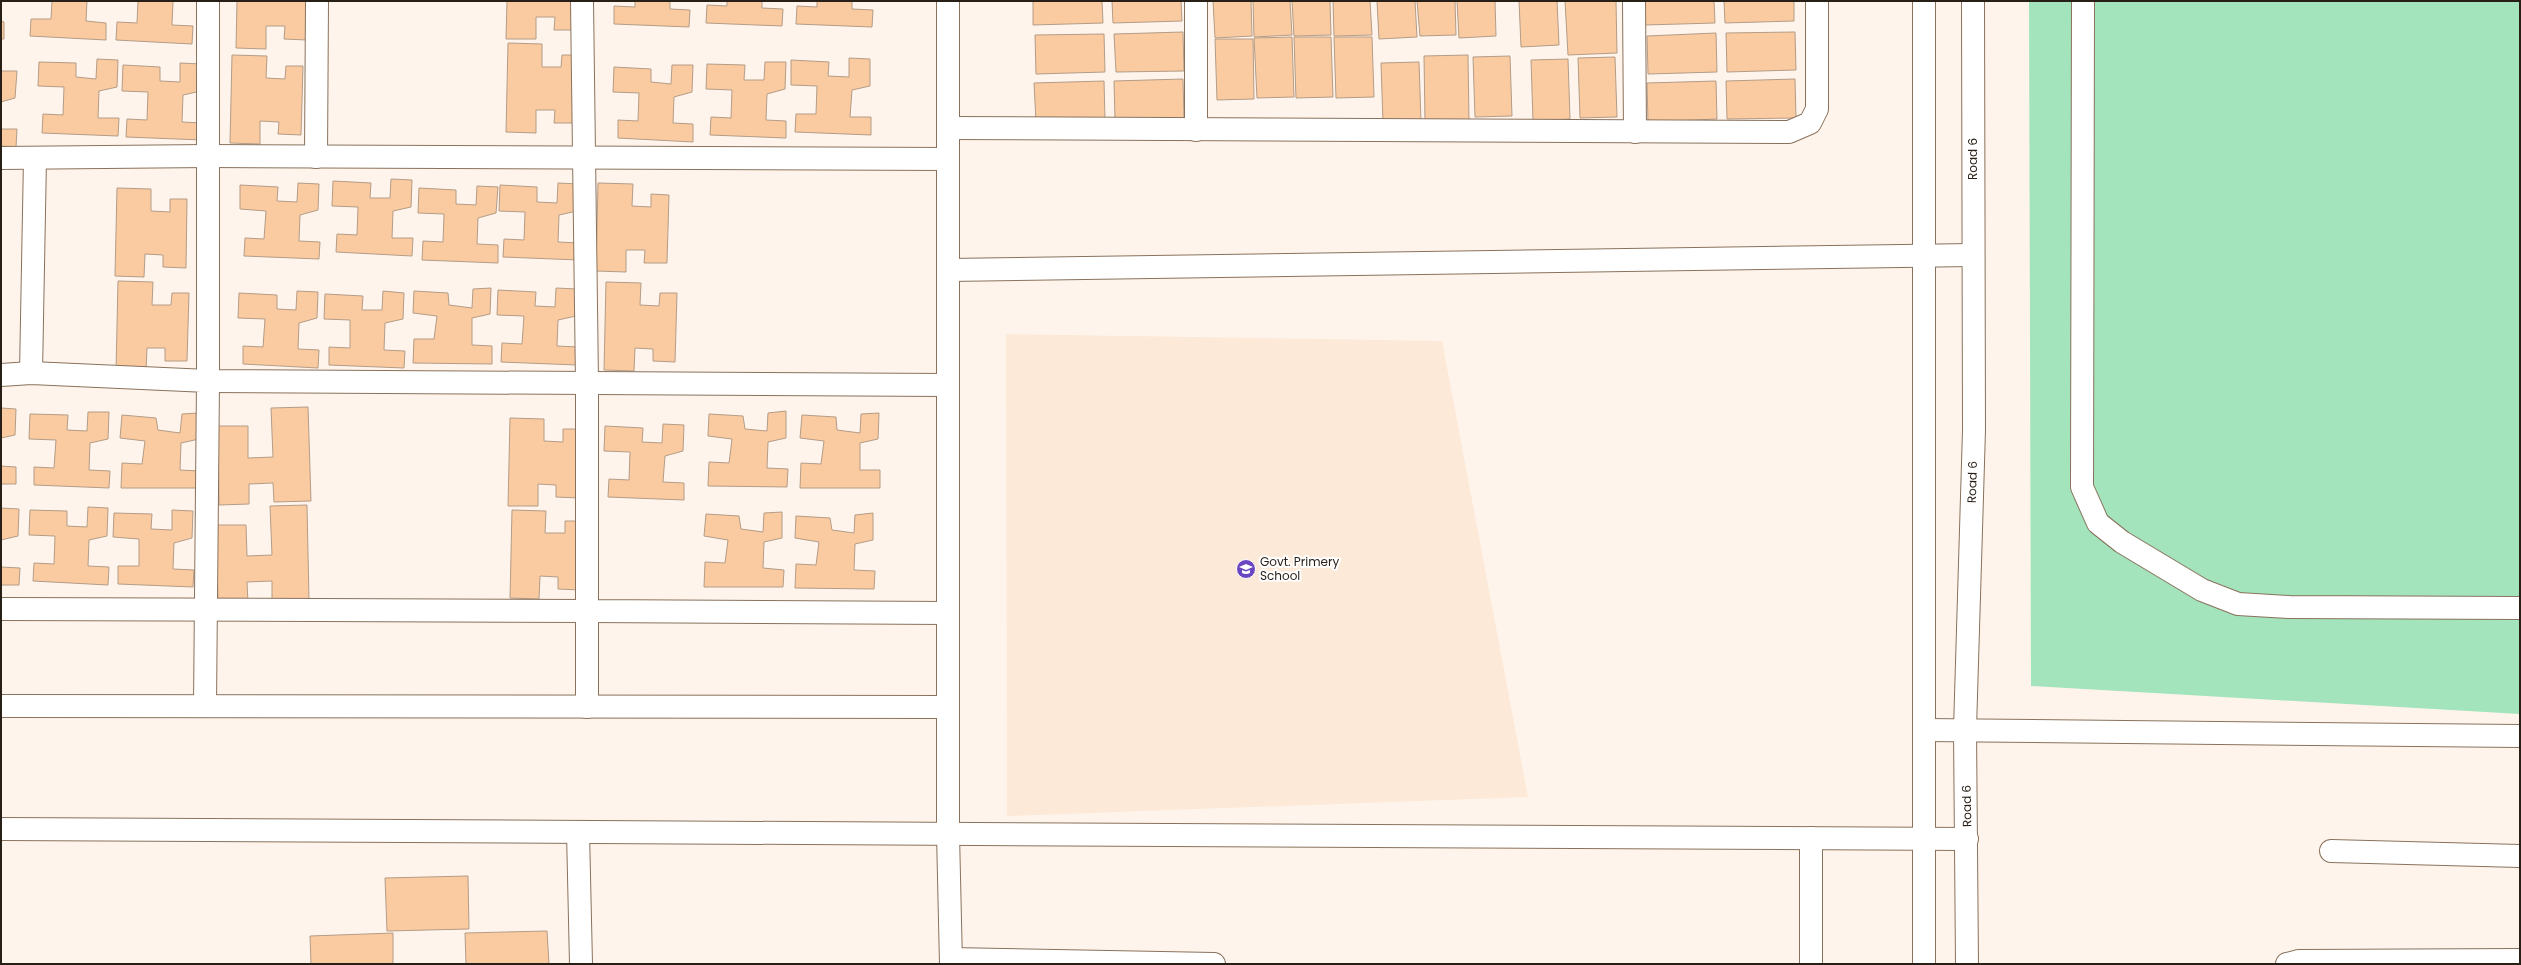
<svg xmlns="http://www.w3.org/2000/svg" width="2521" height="965" font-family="Poppins,sans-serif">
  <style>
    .built { fill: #fce9d7 }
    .green { fill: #a3e4bd }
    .building { fill: #facba1; stroke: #b49c86 }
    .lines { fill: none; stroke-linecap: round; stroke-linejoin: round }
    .minor-casing { stroke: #89725d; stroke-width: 24 }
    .minor { stroke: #fff; stroke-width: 22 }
    .labels { text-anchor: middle; stroke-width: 4; stroke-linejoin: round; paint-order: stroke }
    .street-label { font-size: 12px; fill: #281f17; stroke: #fff }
    .poi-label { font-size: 12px; fill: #281f17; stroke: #fff; text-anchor: start }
  </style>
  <rect width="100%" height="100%" fill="#fff4eb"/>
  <path class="built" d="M 1006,334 L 1442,341 L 1528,797 L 1007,816 Z"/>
  <path class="green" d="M 2029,1 L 2520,1 L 2520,714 L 2031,686 Z"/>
  <path class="building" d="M 52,1 L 87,1 L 86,21 L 106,23 L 106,40 L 30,36 L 31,19 L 51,19 Z
    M 138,1 L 173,1 L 172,25 L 193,26 L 192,44 L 116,40 L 117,22 L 137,23 Z
    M 237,1 L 308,1 L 307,40 L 284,39 L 285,26 L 266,26 L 266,49 L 236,48 Z
    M 507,1 L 578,1 L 577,30 L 554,30 L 555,17 L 536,17 L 536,39 L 506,39 Z
    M 635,1 L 670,1 L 670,9 L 690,10 L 689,27 L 614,24 L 614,6 L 635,7 Z
    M 727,1 L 762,1 L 762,8 L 783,9 L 782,26 L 706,23 L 707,5 L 727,6 Z
    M 817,1 L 852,1 L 852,9 L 873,10 L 872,27 L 796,24 L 797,6 L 817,7 Z
    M 1033,1 L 1102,1 L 1103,23 L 1033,25 Z
    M 1112,1 L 1181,1 L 1182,21 L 1113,23 Z
    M 1213,1 L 1251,1 L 1252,36 L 1215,38 Z
    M 1253,1 L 1290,1 L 1292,35 L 1254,37 Z
    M 1292,1 L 1330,1 L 1331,35 L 1294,36 Z
    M 1333,1 L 1370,1 L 1372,35 L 1334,36 Z
    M 1377,1 L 1415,1 L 1417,37 L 1379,39 Z
    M 1417,1 L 1455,1 L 1456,35 L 1420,36 Z
    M 1457,1 L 1495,1 L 1496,36 L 1459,38 Z
    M 1519,1 L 1557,1 L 1559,45 L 1521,47 Z
    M 1565,1 L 1616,1 L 1617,53 L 1568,55 Z
    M 1645,1 L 1714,1 L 1715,23 L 1645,25 Z
    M 1724,1 L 1794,1 L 1794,21 L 1725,23 Z
    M 1,21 L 4,22 L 4,39 L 1,39 Z
    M 1183,32 L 1184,71 L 1116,72 L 1114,34 Z
    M 1795,32 L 1796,70 L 1727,72 L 1726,33 Z
    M 1716,33 L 1717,72 L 1648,74 L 1647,36 Z
    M 1104,34 L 1105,72 L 1036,74 L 1035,35 Z
    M 1292,37 L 1294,97 L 1257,98 L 1254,38 Z
    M 1294,37 L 1331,37 L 1333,97 L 1296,98 Z
    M 1334,37 L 1372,37 L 1374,97 L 1336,98 Z
    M 1215,39 L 1253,39 L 1254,99 L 1217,100 Z
    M 508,43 L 542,44 L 542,67 L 561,67 L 562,55 L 579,55 L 577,123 L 554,123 L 555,110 L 536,110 L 536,133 L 506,132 Z
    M 232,55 L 267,56 L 266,78 L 285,79 L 286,66 L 303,66 L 301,135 L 278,134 L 279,122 L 260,121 L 260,144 L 230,143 Z
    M 1468,55 L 1469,121 L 1425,121 L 1424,56 Z
    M 1510,56 L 1512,116 L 1475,117 L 1473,57 Z
    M 1615,57 L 1617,117 L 1580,118 L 1578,58 Z
    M 849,58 L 870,59 L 870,86 L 852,90 L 850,117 L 871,117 L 871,135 L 795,132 L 796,114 L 816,114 L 817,86 L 791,85 L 791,60 L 829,62 L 828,76 L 849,77 Z
    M 97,59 L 118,60 L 117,87 L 99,91 L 98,118 L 119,118 L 118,136 L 42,133 L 43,114 L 63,115 L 64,87 L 38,86 L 39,62 L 76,63 L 76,77 L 96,79 Z
    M 1568,59 L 1570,119 L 1533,121 L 1531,60 Z
    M 765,62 L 786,62 L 785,89 L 767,94 L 766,120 L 786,121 L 786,138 L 710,135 L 711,117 L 731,118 L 732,90 L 706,89 L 707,64 L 745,65 L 744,80 L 764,80 Z
    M 1419,62 L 1421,122 L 1383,123 L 1381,63 Z
    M 180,63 L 201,64 L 201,91 L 183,95 L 182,122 L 202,123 L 202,140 L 126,137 L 127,119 L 147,120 L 148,92 L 122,91 L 123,65 L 160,67 L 160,81 L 180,82 Z
    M 672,65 L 693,65 L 692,92 L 674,97 L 673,123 L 693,124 L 693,142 L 618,138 L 618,120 L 638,121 L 639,93 L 613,92 L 614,67 L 651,69 L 651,82 L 671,84 Z
    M 1,71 L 17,71 L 15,98 L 1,102 Z
    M 1183,79 L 1184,118 L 1115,120 L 1114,81 Z
    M 1795,79 L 1796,118 L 1727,119 L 1726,81 Z
    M 1104,81 L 1105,120 L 1036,122 L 1034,83 Z
    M 1716,81 L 1717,119 L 1648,122 L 1647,83 Z
    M 1,129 L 17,129 L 16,147 L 1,146 Z
    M 391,179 L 412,180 L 411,207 L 393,211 L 392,238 L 413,238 L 412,256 L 336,252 L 337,234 L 357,235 L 358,207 L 332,206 L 333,181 L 371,183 L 370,198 L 390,198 Z
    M 298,183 L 319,184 L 318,210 L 300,215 L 299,241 L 320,242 L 319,259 L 244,256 L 245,238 L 264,239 L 266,211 L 240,209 L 240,185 L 278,187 L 277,201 L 297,202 Z
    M 558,183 L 579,184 L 577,211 L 559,215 L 558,242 L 579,243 L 579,260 L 503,257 L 504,239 L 524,240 L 525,212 L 499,211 L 500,185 L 537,187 L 537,202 L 557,203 Z
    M 598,183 L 633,184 L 632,206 L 651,207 L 651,194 L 669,195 L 667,263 L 644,263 L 645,250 L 626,250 L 626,272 L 596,271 Z
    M 477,186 L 498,187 L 496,213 L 478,218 L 477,244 L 498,245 L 498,263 L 422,260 L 423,241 L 443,242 L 444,214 L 418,213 L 419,188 L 456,190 L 456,204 L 476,205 Z
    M 117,188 L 151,189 L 151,211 L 170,212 L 170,199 L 187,199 L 186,268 L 163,267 L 163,255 L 145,254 L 144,277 L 115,276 Z
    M 118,281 L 153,282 L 152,305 L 171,305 L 172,293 L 189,293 L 187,361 L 165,361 L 165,348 L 147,348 L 146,370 L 116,370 Z
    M 606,282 L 641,283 L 640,305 L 659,306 L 660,293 L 677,293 L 675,362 L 653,361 L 653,349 L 635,348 L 634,371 L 604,370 Z
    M 491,288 L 490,314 L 472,318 L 472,345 L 492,346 L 492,364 L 413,363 L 414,339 L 434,339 L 437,316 L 413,313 L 414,291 L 448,293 L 449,305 L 472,308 L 473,289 Z
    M 556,288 L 577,289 L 576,316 L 558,320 L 557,346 L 578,347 L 577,365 L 501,362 L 502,343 L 522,344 L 524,316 L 497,315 L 498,290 L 536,292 L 535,306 L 555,307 Z
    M 297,291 L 318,292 L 317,318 L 299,323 L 298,349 L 319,350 L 318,368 L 243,364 L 243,346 L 263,347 L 265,319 L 238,318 L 239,293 L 277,295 L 277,309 L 296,310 Z
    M 383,291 L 404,293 L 403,319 L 385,323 L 384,350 L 405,351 L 404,368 L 329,365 L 329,347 L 350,348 L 350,320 L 324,319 L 325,294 L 363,296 L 362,310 L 382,310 Z
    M 308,407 L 311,501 L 274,502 L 273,483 L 249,484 L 249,504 L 219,505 L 218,426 L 248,426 L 248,458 L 273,457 L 271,408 Z
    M 1,408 L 16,409 L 15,435 L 1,438 Z
    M 786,411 L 786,438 L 768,442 L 767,468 L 788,469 L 787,487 L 708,486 L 709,462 L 729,463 L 732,439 L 708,436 L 709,414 L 743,416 L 745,429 L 767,431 L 768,413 Z
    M 88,412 L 109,412 L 108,439 L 90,443 L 89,470 L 110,471 L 109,488 L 34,485 L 34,467 L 54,468 L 56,440 L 29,439 L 30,414 L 68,415 L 67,430 L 87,431 Z
    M 199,413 L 199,439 L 181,443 L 180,470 L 200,471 L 200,488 L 121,488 L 122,463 L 142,464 L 145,441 L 120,438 L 122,415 L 156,418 L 158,430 L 180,433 L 182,414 Z
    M 879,413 L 878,439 L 860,443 L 860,470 L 880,470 L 880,488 L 800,488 L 801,463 L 821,464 L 824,441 L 800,438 L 802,415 L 836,417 L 837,430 L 860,433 L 861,414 Z
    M 510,418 L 544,419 L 544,441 L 563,442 L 563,429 L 581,429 L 579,498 L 556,497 L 556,485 L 538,484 L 538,506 L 508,506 Z
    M 663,424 L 684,425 L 683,451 L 665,456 L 663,482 L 684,483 L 684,500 L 608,497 L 609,479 L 629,480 L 630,452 L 604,451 L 605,426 L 643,428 L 642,442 L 662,443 Z
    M 1,466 L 16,467 L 16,484 L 1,484 Z
    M 307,505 L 309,600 L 272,601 L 272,581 L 247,582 L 248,603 L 218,603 L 216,525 L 246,525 L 247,556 L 272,555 L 270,506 Z
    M 88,507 L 108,508 L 107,536 L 89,540 L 88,566 L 109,567 L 108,585 L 33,581 L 34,563 L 54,564 L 55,536 L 29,535 L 30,510 L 67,511 L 67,526 L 87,527 Z
    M 1,508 L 19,509 L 18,536 L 1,540 Z
    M 172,510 L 193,511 L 192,538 L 174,543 L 173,569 L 194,570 L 193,587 L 118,584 L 118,566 L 139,566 L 139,539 L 113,537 L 114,513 L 152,514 L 151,529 L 172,530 Z
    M 512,510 L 546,511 L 545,533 L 565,533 L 565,521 L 582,521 L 580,590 L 558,589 L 558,577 L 540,576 L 539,599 L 510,598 Z
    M 782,512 L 782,538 L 764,542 L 763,568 L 784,570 L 783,587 L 704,587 L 705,562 L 725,563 L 728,540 L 704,536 L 706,514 L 739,516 L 741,529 L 763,532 L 764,513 Z
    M 873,513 L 873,540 L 855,544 L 854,570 L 875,571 L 874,589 L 795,588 L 796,564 L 816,565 L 819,542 L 795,538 L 796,516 L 830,518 L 832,530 L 854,533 L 855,515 Z
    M 1,567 L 20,568 L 19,585 L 1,585 Z
    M 468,876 L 469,929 L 387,931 L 385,878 Z
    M 547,931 L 549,964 L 466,964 L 465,933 Z
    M 393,933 L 393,964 L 311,964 L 310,936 Z"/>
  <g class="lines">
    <defs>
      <g id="minor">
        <path d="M 208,1 L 208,381 L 948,385"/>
        <path d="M 582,1 L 587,383 L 587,611 L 948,613"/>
        <path d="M 948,1 L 948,834 L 951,964"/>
        <path d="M 1634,1 L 1635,132"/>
        <path d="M 2083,1 L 2082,487 L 2098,523 L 2122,542 L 2202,590 L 2238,604 L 2289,607 L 2520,608"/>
        <path d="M 949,128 L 1789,132 L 1810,123 L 1817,109 L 1817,1"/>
        <path d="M 1196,130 L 1196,1"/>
        <path d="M 316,157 L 317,1"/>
        <path d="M 1,158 L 208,156 L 948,159"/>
        <path d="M 948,270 L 1973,255"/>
        <path d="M 31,373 L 35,158"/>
        <path d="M 1,375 L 31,373 L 208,381 L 205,706"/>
        <path d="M 1,609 L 587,611 L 587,707"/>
        <path d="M 1,706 L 948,707"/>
        <path d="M 1924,730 L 2520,736"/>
        <path d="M 1,829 L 1967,839"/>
        <path d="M 578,832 L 581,964"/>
        <path d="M 1811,838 L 1811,964"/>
        <path d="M 2331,851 L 2520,856"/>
        <path d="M 951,959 L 1214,964"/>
        <path d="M 1924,964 L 1924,1"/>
        <path id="s1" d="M 1967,964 L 1965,729 L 1974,430 L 1973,1"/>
        <path d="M 2287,964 L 2299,961 L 2520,960"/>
      </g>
    </defs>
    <use href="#minor" class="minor-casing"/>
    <use href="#minor" class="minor"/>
  </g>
  <defs>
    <symbol id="school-disc" viewBox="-11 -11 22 22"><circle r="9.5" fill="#6a47c0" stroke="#fff"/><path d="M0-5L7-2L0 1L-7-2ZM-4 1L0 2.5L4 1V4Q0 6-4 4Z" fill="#fff"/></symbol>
  </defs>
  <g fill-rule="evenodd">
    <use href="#school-disc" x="1235" y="558" width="22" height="22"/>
  </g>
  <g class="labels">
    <g class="street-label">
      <text transform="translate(1973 159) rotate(-90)" y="4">Road 6</text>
      <text dy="4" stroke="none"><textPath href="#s1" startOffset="482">Road 6</textPath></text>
      <text transform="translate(1967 806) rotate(-91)" y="4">Road 6</text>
    </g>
    <g class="poi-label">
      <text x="1260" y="566">Govt. Primery<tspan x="1260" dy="14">School</tspan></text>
    </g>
  </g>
  <rect width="2521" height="965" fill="none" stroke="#281f17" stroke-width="4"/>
</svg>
